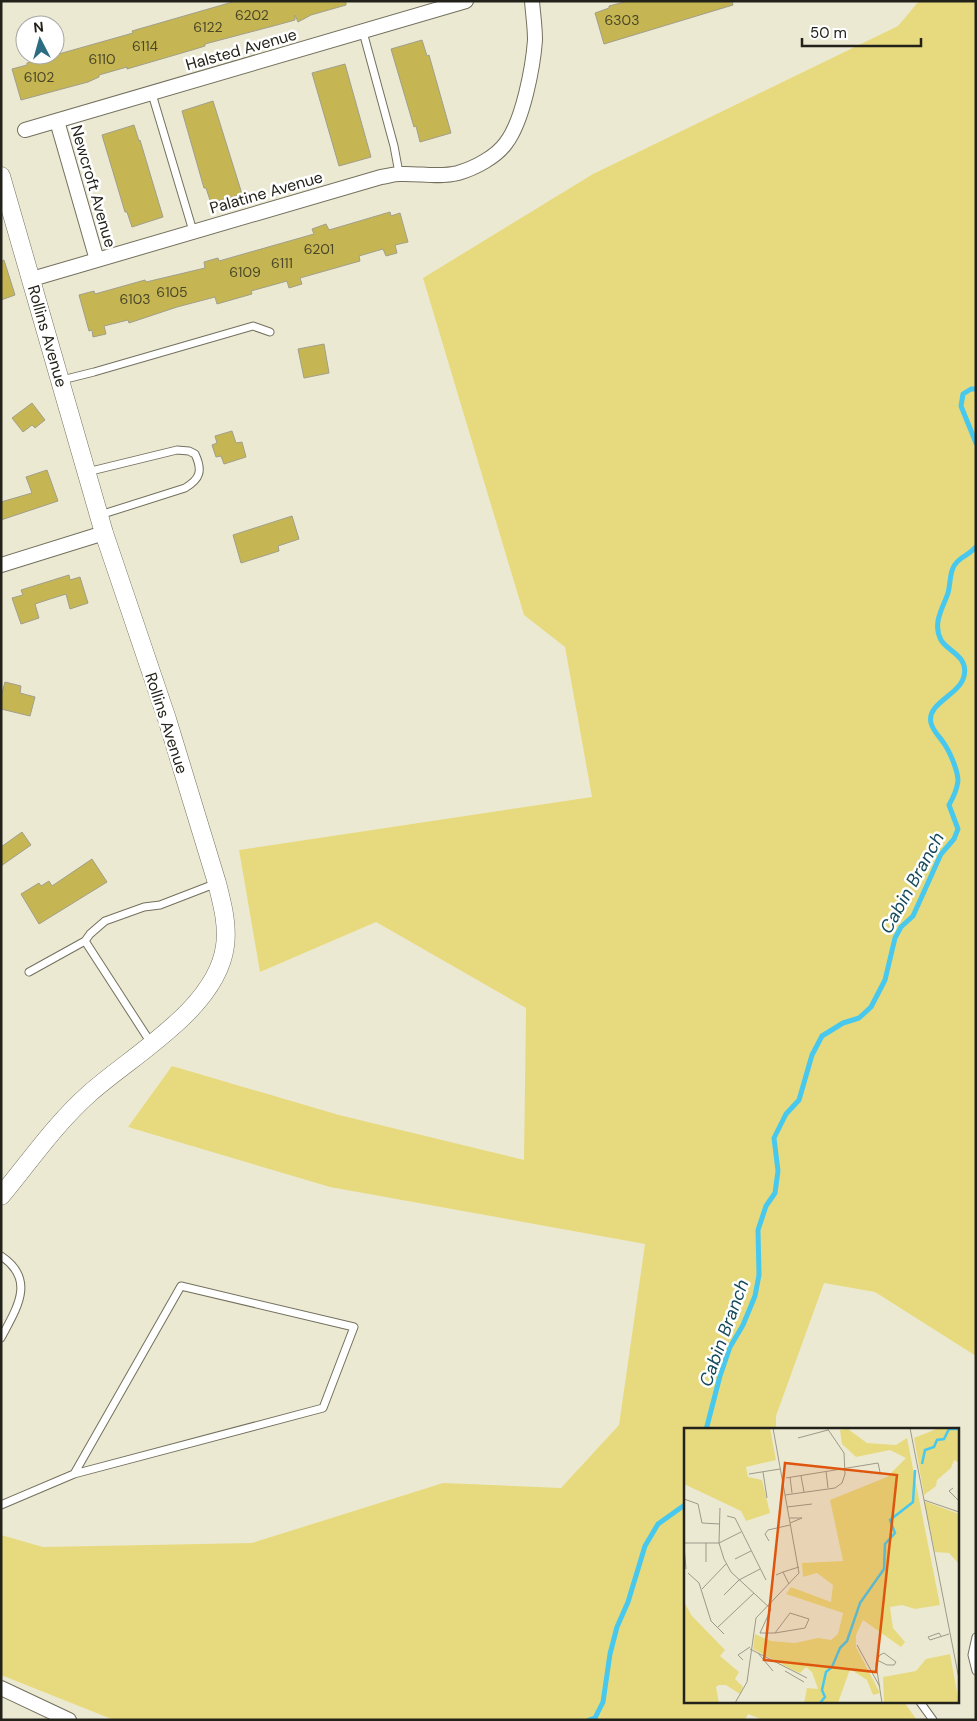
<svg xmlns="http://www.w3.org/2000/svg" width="977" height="1721" font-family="'DM Sans',sans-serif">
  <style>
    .green { fill: #e7da7e }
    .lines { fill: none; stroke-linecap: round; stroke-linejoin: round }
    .stream { stroke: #49c8ee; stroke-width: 5 }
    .building { fill: #c5b653; stroke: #a19f8a }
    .service-casing { stroke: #73705d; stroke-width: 9 }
    .minor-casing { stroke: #73705d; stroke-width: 16 }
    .tertiary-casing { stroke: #73705d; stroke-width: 19 }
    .service { stroke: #fff; stroke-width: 7 }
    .minor { stroke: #fff; stroke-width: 14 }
    .tertiary { stroke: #fff; stroke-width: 18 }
    .labels { text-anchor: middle; stroke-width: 5; stroke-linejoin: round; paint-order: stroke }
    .number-label { font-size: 14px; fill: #4c4728 }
    .street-label { font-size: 16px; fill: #23221a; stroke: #fff }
    .water-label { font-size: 18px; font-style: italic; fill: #134859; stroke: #fff }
    .inset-river { fill: none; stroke: #49c8ee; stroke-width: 2.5 }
    .inset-road { fill: none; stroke: #9c9989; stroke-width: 1 }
    .view { fill: #de560d; fill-opacity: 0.15; stroke: #de560d; stroke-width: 2.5 }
    .inset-edge { fill: none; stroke: #23221a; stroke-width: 2.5 }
  </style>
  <rect width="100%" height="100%" fill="#ece9d3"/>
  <path class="green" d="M 919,1 L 976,1 L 976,1356 L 875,1292 L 824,1283 L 776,1416 L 776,1430 L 686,1430 L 686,1702 L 904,1702 L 917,1720 L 763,1720 L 748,1714 L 745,1720 L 114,1720 L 1,1675 L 1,1535 L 43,1547 L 252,1543 L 443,1483 L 561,1488 L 619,1425 L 645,1244 L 330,1187 L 128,1127 L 172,1066 L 339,1115 L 524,1160 L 526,1008 L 376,922 L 260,972 L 239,850 L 592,797 L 565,647 L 524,615 L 423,278 L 593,174 L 898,26 Z"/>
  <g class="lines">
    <path class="stream" d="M 976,389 L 971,389 L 963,394 L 961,406 L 976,443
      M 706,1430 L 720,1376 L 730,1347 L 743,1325 L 755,1296 L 759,1275 L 758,1230 L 766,1206 L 775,1193 L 778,1171 L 774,1138 L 786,1114 L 799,1100 L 812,1055 L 822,1036 L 843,1023 L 859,1018 L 871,1007 L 885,980 L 895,938 L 901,927 L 913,916 L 941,854 L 954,839 L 958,829 L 949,805 C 953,798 957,789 958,781 C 958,770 949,750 943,742 C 939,736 933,731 931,723 C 926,703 960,695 964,676 C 969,656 947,651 941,640 C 932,623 943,608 948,593 C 951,582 949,569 958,561 C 964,555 969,555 976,547
      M 589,1720 L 595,1718 L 603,1702 L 610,1654 L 617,1627 L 628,1602 L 645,1546 L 658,1524 L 686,1504"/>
  </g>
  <path class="building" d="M 236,1 L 346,1 L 346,5 L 311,15 L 298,22 L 295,15 L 295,20 L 277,25 L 205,44 L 205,46 L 192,50 L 127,69 L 127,67 L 99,75 L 99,77 L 88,82 L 21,100 L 12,69 L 27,65 L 27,63 L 133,33 L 132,31 Z
    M 628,1 L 732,1 L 733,5 L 604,44 L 595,13 L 609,8 L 609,6 Z
    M 422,40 L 427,56 L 429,55 L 451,133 L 420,142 L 416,126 L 414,127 L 391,49 Z
    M 345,64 L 371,157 L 339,166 L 312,73 Z
    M 213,101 L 242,194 L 211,203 L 206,188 L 204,188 L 182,111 Z
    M 134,125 L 139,141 L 140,140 L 163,217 L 132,227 L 127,212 L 125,212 L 102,135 Z
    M 390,212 L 391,216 L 400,213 L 408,242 L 395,245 L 397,253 L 386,256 L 383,249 L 359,256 L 360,261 L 300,278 L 302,284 L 289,288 L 287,281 L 251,291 L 252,294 L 217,304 L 215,297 L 177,307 L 129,323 L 128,320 L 104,326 L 106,334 L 93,337 L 92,330 L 89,331 L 79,295 L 94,291 L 95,294 L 145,280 L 146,282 L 205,268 L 204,262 L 218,258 L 219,261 L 314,234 L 312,229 L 326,224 L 329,230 Z
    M 4,260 L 15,295 L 1,300 L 1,261 Z
    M 324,344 L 329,373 L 304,378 L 298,349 Z
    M 32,403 L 45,420 L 35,428 L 32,425 L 23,432 L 12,418 Z
    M 232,431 L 236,443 L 242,442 L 246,457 L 224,464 L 221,456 L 216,457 L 212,445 L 217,443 L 215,436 Z
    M 47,470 L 58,501 L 1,520 L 1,502 L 32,493 L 26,477 Z
    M 292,516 L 299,539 L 278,546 L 279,551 L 241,563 L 233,535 Z
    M 69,575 L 70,580 L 80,577 L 88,603 L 70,609 L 66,594 L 47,600 L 35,604 L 39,618 L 21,624 L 12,598 L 23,595 L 21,590 Z
    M 5,682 L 21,686 L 20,693 L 35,697 L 30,716 L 1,709 L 1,697 Z
    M 22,832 L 31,845 L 1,866 L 1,847 Z
    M 92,859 L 107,882 L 39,924 L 21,894 L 39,883 L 41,886 L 49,881 L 52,886 Z"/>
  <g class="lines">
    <defs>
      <path id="service" d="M 363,32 L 394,146 L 399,173
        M 152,94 L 193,231
        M 62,380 L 94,372 L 253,326 L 270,332
        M 87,472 L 177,450 L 189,451 L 195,454 C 203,471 200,479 185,488 L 100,515
        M 85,941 L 90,934 L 105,921 L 144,907 L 160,905 L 217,883
        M 29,972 L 85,941 L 151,1043
        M 1,1256 C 37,1280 16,1309 1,1338
        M 1,1505 L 74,1474 L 323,1408 L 354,1327 L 181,1286 L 74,1474
        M 976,1637 L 972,1655 L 976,1671
        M 920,1702 L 933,1720"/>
      <path id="minor" d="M 57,121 L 97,260
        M 25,130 L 466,1
        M 32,279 L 381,177 C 388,176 394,174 400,174 C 419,173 439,178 458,173 C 475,168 496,157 506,143 C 523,121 533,67 535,40 C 535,27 533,14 532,1
        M 1,565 L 104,533
        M 1,1688 L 69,1720"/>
      <path id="tertiary" d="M 1,176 L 104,533 L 167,719 L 217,883 C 222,903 228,924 225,946 C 217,1008 134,1054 90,1093 C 56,1123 30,1161 1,1196"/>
    </defs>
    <use href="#service" class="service-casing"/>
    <use href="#minor" class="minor-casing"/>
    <use href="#tertiary" class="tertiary-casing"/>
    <use href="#service" class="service"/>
    <use href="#minor" class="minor"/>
    <use href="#tertiary" class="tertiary"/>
  </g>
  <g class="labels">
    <g class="number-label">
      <text x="252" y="20">6202</text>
      <text x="622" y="25">6303</text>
      <text x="208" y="32">6122</text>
      <text x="145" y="51">6114</text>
      <text x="102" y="64">6110</text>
      <text x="39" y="82">6102</text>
      <text x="319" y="254">6201</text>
      <text x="282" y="268">6111</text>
      <text x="245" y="277">6109</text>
      <text x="172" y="297">6105</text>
      <text x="135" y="304">6103</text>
    </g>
    <g class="street-label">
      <text transform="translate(241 49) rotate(-16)" y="6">Halsted Avenue</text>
      <text transform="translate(94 186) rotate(74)" y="6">Newcroft Avenue</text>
      <text transform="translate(266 192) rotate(-16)" y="6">Palatine Avenue</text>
      <text transform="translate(48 336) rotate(74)" y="6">Rollins Avenue</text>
      <text transform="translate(167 723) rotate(72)" y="6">Rollins Avenue</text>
    </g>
    <g class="water-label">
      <text transform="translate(912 883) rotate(-61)" y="6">Cabin Branch</text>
      <text transform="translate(724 1333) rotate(-70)" y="6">Cabin Branch</text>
    </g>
  </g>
  <g transform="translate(684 1428)">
    <rect width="275" height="275" fill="#ece9d3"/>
    <path d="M 0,0 L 86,0 L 92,32 L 62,39 L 64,49 L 78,52 L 86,85 L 62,93 L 57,83 L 0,56 ZM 255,0 L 275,0 L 275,35 L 270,32 L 267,40 L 253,52 L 252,58 L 240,67 L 230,10 ZM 164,1 L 183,15 L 212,17 L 223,10 L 256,177 L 231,181 L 218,177 L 206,179 L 209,200 L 221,214 L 217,219 L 179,192 L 172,207 L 172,219 L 196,265 L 189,267 L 183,252 L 166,241 L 154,275 L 120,275 L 123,260 L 134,261 L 128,244 L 122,239 L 116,245 L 111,243 L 69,221 L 71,206 L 87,213 L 111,215 L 134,210 L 147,212 L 154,206 L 159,185 L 102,166 L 107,159 L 147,174 L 149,157 L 133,145 L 119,149 L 118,135 L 159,133 L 146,72 L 203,49 L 222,30 L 206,22 L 172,29 L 158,16 L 156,2 ZM 240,73 L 275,86 L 275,136 L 265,125 L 251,124 ZM 0,174 L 8,188 L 41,222 L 36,228 L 55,244 L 51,251 L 59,259 L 56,266 L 42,257 L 35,257 L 32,259 L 35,275 L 0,275 ZM 266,226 L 275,275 L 200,275 L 199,249 L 232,243 L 242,231 Z" fill="#e7da7e"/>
    <path class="inset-river" d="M 238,36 L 241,22 L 250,19 L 253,12 L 260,11 L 265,1 L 275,1M 136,275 L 141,269 L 138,262 L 142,244 L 148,239 L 156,220 L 163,213 L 176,175 L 200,141 L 201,116 L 211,105 L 206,92 L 229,74 L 231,42"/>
    <path class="inset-road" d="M 226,0 L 275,251M 114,10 L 144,2M 142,43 L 144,60M 79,44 L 83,70M 65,46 L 96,41M 117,48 L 120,64M 106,49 L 108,65M 102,50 L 194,35 L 196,44M 269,60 L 265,63 L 275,73M 101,67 L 151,60 L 158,55 L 161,46 L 160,25 L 143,0M 0,71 L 14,76 L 18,95 L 36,96M 240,72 L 275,84M 103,79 L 128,76M 36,80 L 35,115 L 40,131 L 47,144 L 87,181 L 76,205 L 91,205 L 106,185 L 125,191 L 121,200 L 91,205M 43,88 L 51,90 L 82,152M 105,90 L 118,90 L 106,95M 85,113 L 81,106 L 84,102 L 106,97M 0,115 L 35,115 L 57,104M 0,117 L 2,141M 51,131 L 67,123M 22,134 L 22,115M 99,144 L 115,139M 4,145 L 15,155 L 27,193 L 40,206M 92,147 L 99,144 L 105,156M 18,161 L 42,136M 40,167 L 55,152 L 76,141M 33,200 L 70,165M 257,208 L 255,205 L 244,209 L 246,212 L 265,206M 173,217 L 196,259M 66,221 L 123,250M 74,225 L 89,243M 59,232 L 54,227 L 66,219M 193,232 L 203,237 L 210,237 L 212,234 L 200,225 L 196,227 L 193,232 L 192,236 L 198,275M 101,243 L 120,254M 51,275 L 63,254 L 72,190 L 115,145 L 89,0"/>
    <path class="view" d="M 101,35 L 213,47 L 192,244 L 80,232 Z"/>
    <rect width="275" height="275" class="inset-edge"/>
  </g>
  <rect width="977" height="1721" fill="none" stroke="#23221a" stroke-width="5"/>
  <g transform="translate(40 40) rotate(354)"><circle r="24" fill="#ffffff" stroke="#a7a7a3"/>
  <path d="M0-4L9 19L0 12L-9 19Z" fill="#2d6d81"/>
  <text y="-8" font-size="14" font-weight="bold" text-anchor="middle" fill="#23221a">N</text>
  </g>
  <path d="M802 38v8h119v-8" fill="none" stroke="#23221a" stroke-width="2.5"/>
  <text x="810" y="38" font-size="15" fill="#23221a" stroke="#ffffff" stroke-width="4" paint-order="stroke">50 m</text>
</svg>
